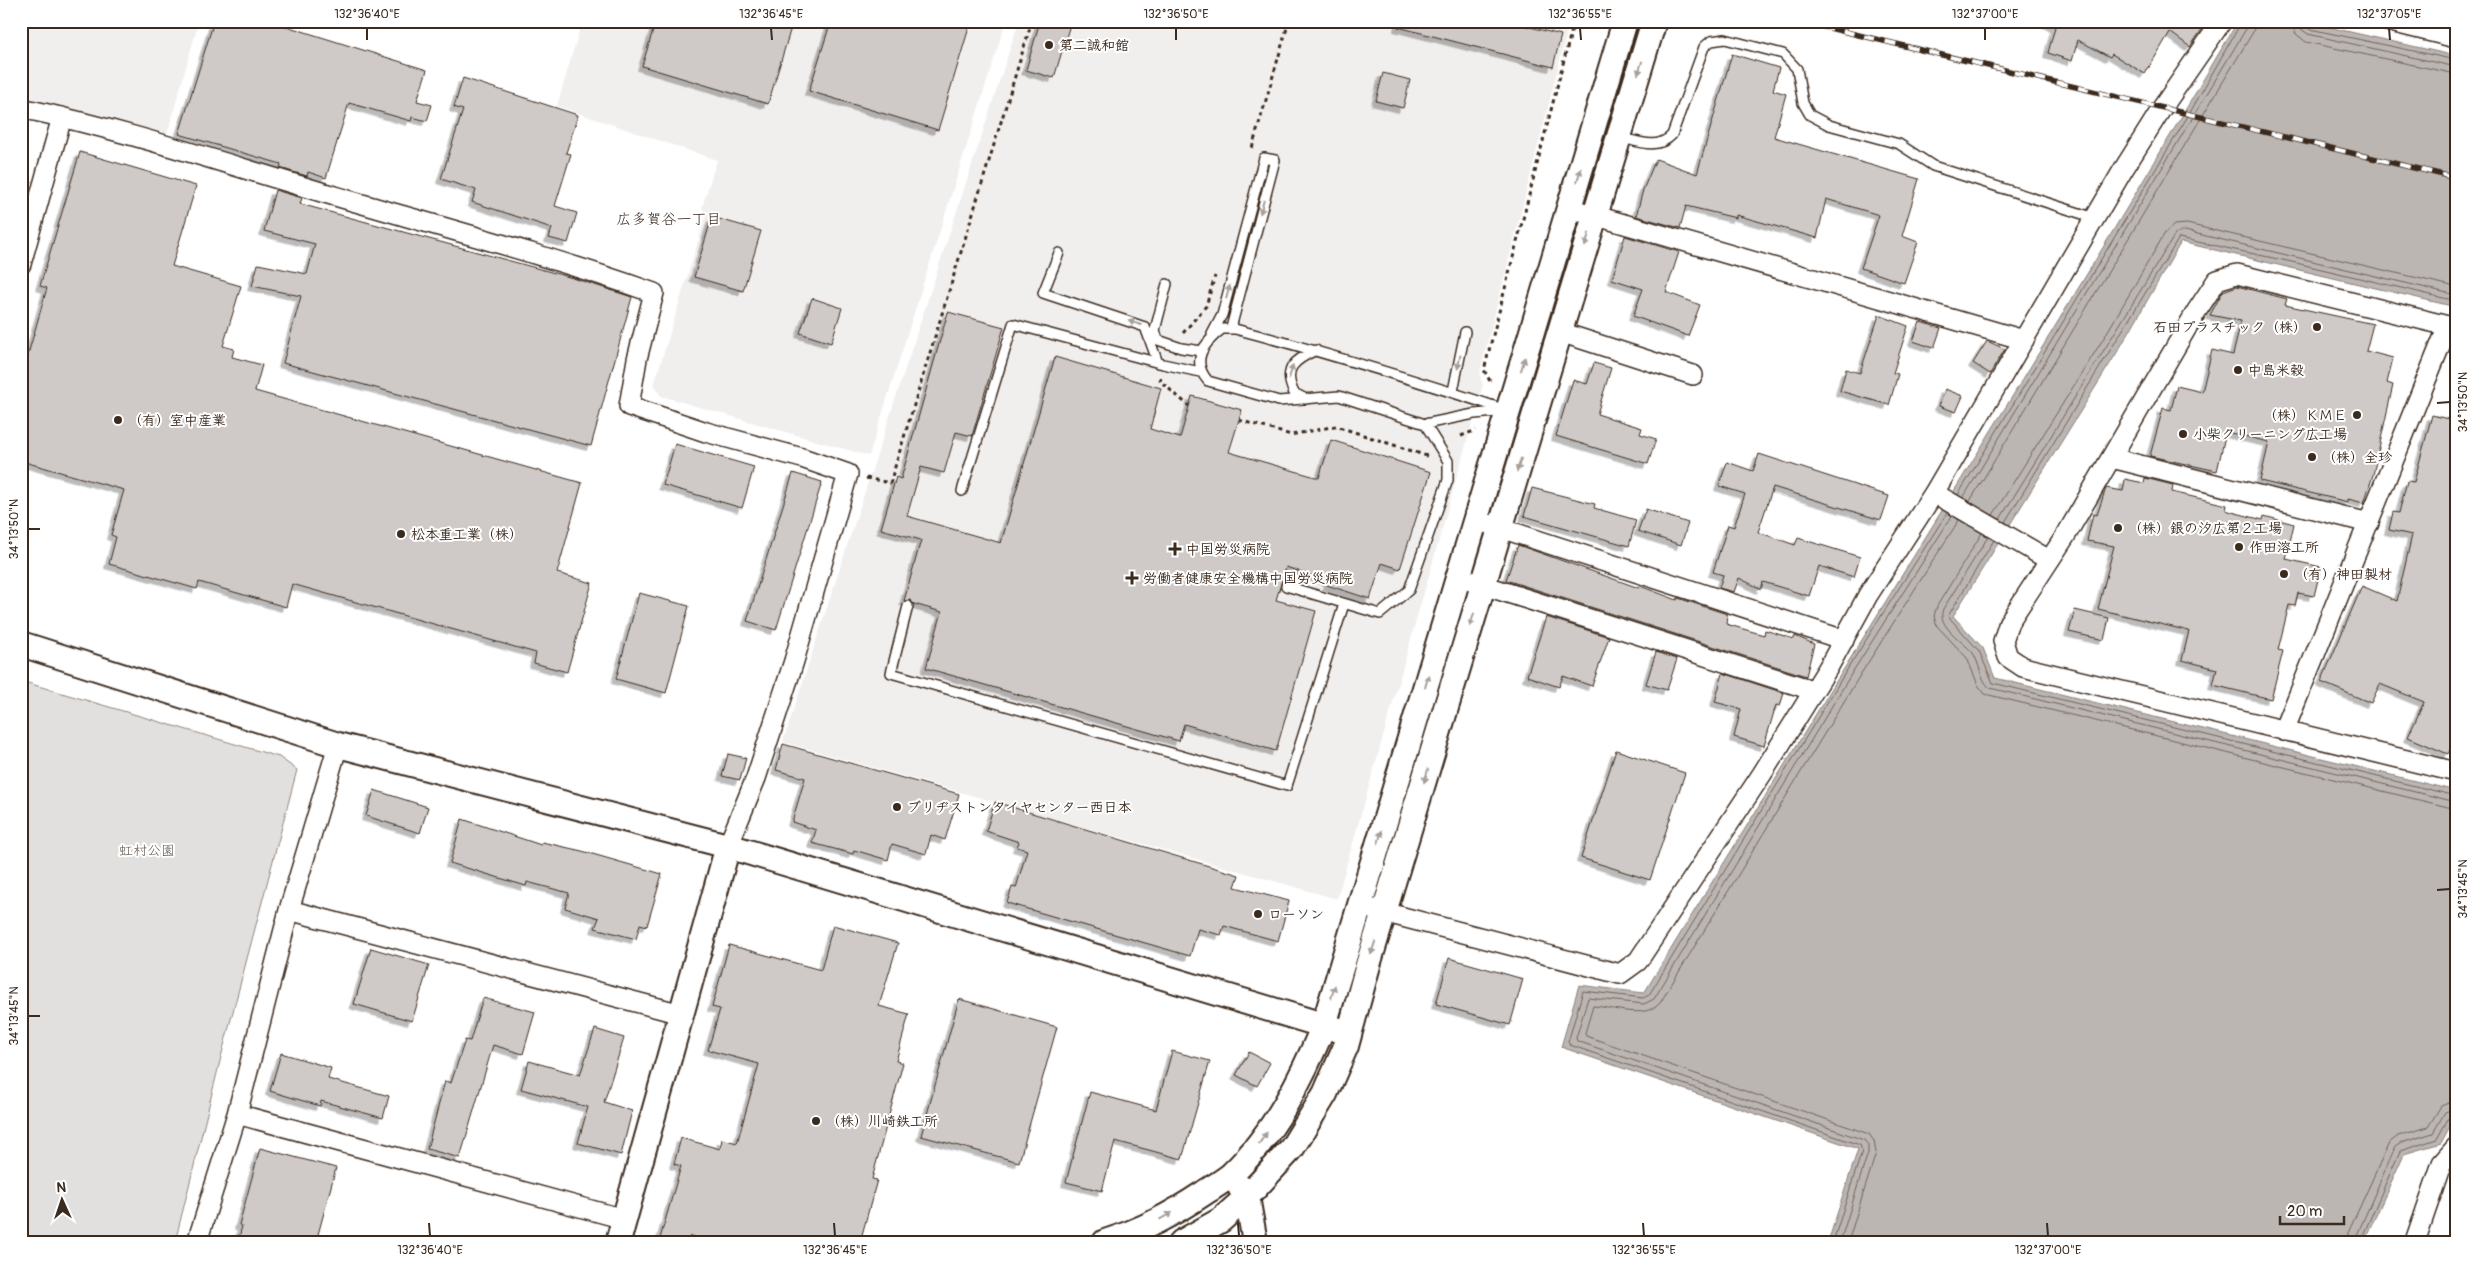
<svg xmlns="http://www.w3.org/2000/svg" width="2477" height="1263" font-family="Pangolin,'Klee One',sans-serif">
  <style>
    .built { fill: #f1efee }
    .green { fill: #e2e0de; stroke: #8e857e }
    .water { fill: #bcb6b3; stroke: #887e77 }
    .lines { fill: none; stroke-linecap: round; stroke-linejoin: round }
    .shore { stroke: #6f625a; stroke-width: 1 }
    .building { fill: #cfcac7; stroke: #3b2a1e; filter: url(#shadow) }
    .service-casing { stroke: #3b2a1e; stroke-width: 12 }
    .minor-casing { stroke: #3b2a1e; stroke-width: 22 }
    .tertiary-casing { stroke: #3b2a1e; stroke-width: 28 }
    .path { stroke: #3b2a1e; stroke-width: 3; stroke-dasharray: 4 4; stroke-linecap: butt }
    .service { stroke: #fff; stroke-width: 9 }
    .minor { stroke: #fff; stroke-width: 19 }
    .tertiary { stroke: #fff; stroke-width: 24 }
    .rail-casing { stroke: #3b2a1e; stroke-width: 5.5 }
    .rail { stroke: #fff; stroke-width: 4; stroke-dasharray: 11; stroke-linecap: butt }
    .oneway { fill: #a79f9a }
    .ticks { fill: none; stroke: #3b2a1e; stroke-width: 2 }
    .poi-dot { fill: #3b2a1e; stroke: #fff; stroke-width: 2 }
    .labels { text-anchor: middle; stroke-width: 4; stroke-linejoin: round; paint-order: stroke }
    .poi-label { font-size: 14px; font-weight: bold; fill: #3b2a1e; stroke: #fff; text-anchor: start }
    .park-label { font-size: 14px; fill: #65584e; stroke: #fff }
    .neighbourhood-label { font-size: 15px; fill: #3b2a1e; stroke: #fff }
    .neatline { fill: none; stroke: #3b2a1e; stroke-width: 2 }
    .ticks-label { font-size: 12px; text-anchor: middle; fill: #3b2a1e }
  </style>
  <defs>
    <filter id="shadow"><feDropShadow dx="-4.5" dy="4.5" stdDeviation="0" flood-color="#0004"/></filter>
  </defs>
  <rect width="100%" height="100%" fill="#fff"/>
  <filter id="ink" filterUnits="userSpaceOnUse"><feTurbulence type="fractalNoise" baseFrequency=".02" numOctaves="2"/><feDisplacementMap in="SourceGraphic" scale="10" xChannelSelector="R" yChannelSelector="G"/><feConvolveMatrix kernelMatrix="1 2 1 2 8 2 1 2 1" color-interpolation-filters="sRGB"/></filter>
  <g filter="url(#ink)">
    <path class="built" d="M 21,21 L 199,21 L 166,138 L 21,98 Z
      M 582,21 L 1006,21 L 869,456 L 661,396 L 654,385 L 706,215 L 702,207 L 717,160 L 557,106 Z
      M 1019,21 L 1570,21 L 1481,368 L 1480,377 L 1483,385 L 1337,899 L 783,742 Z"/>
    <path class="green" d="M 21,681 L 279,757 L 297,770 L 222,1053 L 175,1242 L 21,1242 Z"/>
    <path class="water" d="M 2238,21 L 2302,21 L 2456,56 L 2456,307 L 2181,242 L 2121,346 L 1953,616 L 1983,648 L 1995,678 L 2456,791 L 2456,1115 L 2441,1143 L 2404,1154 L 2364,1242 L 1828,1242 L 1858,1149 L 1561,1047 L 1579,985 L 1644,993 C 1842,669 2046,349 2238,21 Z"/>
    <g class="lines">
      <path class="shore" d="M 2292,21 L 2295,33 L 2306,42 L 2456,74
        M 2299,21 L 2301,29 L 2308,34 L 2456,67
        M 2305,21 L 2306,26 L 2310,29 L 2456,60
        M 1958,495 L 2188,116 L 2242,21
        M 1963,498 L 2246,29 L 2248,21
        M 1970,501 L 2253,32 L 2256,21
        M 1993,515 L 2105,336 L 2165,233 L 2174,225 L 2187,224 L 2456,287
        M 2000,519 L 2176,233 L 2185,231 L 2456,295
        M 2005,522 L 2179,238 L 2292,262 L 2456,301
        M 1982,533 L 1937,606 L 1934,616 L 1937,626 L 1967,658 L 1978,685 L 1985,694 L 2456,809
        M 1988,537 L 1943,609 C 1936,626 1963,641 1973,653 C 1980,664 1980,680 1990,688 L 2456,802
        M 1994,540 L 1948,616 L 1979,651 L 1993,683 L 2456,796
        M 1833,1242 L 1862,1151 L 1860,1145 L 1570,1045 L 1568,1042 L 1583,991 L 1643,998 L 1649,995 L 1850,665 L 1947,513
        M 1840,1242 L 1868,1153 L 1868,1145 L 1864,1140 L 1577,1041 L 1576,1038 L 1588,998 L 1644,1004 L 1654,999 L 1855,668 L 1952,516
        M 1848,1242 L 1876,1153 L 1874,1141 L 1869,1134 L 1586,1036 L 1585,1033 L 1593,1006 C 1613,1007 1645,1020 1660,1003 L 1862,672 L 1959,520
        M 2347,1242 L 2348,1233 L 2389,1143 L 2398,1136 L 2428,1127 L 2441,1106 L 2456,1100
        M 2354,1242 L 2395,1147 L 2401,1143 L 2433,1133 L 2445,1112 L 2456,1108
        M 2360,1242 L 2400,1151 L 2437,1139 L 2449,1117 L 2456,1114"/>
    </g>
    <path class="building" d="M 214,21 L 270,21 L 427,70 L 417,101 L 432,105 L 427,121 L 412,117 L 411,121 L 349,103 L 326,178 L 308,172 L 307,176 L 293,172 L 280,168 L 281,164 L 179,134 Z
      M 656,21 L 793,21 L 768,104 L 642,66 Z
      M 831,21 L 971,21 L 938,130 L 809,91 Z
      M 1040,21 L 1071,21 L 1054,78 L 1026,70 Z
      M 1399,21 L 1507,21 L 1561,35 L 1553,67 L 1398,27 Z
      M 2044,21 L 2200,21 L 2205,25 L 2190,47 L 2170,32 L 2145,74 L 2112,54 L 2110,57 L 2078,40 L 2072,61 L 2048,53 L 2055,27 Z
      M 1732,54 L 1779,68 L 1773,90 L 1786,94 L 1774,137 L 1919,179 L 1902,236 L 1918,242 L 1904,283 L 1861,268 L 1879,215 L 1826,199 L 1817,238 L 1736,215 L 1736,218 L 1686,206 L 1680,228 L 1636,216 L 1643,190 L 1656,159 L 1697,174 Z
      M 1383,73 L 1410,80 L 1403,108 L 1376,101 Z
      M 463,78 L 578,115 L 566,153 L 571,154 L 555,206 L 577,213 L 568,243 L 549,238 L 552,228 L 472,202 L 476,190 L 441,179 L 463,110 L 454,107 Z
      M 80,152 L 196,186 L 172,266 L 241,286 L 223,346 L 234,349 L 232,357 L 262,365 L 255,391 L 582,483 L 557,573 L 592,583 L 567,672 L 534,663 L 536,653 L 292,584 L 286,607 L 199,582 L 197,589 L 109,564 L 116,537 L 111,535 L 124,490 L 21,461 L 21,379 L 47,288 L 40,286 Z
      M 275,190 L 302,198 L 300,204 L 573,278 L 632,297 L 591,446 L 283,363 L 301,296 L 252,286 L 258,264 L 307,274 L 315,244 L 264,231 Z
      M 712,217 L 761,231 L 743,291 L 694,277 Z
      M 1625,236 L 1679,252 L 1666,292 L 1700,305 L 1688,336 L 1633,316 L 1643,289 L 1612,279 Z
      M 2237,286 L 2287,299 L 2285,305 L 2373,324 L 2366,351 L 2393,358 L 2387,383 L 2393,385 L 2373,475 L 2364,503 L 2348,499 L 2348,502 L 2260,481 L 2269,442 L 2226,432 L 2217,471 L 2150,456 L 2163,408 L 2171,410 L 2177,386 L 2202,392 L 2212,350 L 2233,355 L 2241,321 L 2210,315 L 2223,291 Z
      M 812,298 L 842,308 L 831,343 L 800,333 Z
      M 948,312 L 1004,327 L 972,436 L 956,432 L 944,473 L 921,467 L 907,516 L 1001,543 L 1055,357 L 1161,388 L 1150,429 L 1180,438 L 1192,396 L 1242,410 L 1229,452 L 1319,478 L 1331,440 L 1431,472 L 1400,569 L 1382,563 L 1370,599 L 1327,585 L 1329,581 L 1286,567 L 1276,600 L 1316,611 L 1276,751 L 1184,724 L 1179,741 L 926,668 L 942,612 L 914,604 L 910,600 L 904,601 L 921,540 L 881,529 L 896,477 L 901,479 Z
      M 1879,315 L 1908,326 L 1893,373 L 1898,374 L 1889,405 L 1840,391 L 1846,369 L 1860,373 Z
      M 1920,322 L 1941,328 L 1934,348 L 1913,341 Z
      M 1987,341 L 2005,349 L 1990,374 L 1973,363 Z
      M 1594,363 L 1611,368 L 1597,414 L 1642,428 L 1640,434 L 1656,439 L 1648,464 L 1556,436 L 1573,380 L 1587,384 Z
      M 1945,389 L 1963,396 L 1956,412 L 1939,406 Z
      M 2432,415 L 2456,421 L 2456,737 L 2448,754 L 2408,737 L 2424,702 L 2380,684 L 2371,703 L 2321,682 L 2362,586 L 2397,601 L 2412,535 L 2389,530 L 2393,512 L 2399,513 L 2407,481 L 2414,482 Z
      M 675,444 L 754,467 L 742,508 L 663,485 Z
      M 1759,454 L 1889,496 L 1881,520 L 1773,487 L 1758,532 L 1795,545 L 1798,538 L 1860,557 L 1854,577 L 1819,566 L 1809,596 L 1763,582 L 1761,589 L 1739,578 L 1734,592 L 1719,588 L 1723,575 L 1713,572 L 1728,525 L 1734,527 L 1745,494 L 1719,486 L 1727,462 L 1753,471 Z
      M 793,473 L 822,482 L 776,630 L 747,621 Z
      M 2145,478 L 2173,485 L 2172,492 L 2227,505 L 2226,510 L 2232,512 L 2263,520 L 2264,516 L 2294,524 L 2286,559 L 2321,567 L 2314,596 L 2298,593 L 2295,606 L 2289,605 L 2278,650 L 2283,651 L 2271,699 L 2213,685 L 2217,669 L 2182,660 L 2189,631 L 2098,609 L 2114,546 L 2087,541 L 2093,514 L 2097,515 L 2106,488 L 2123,491 L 2125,479 L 2144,483 Z
      M 1532,488 L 1595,504 L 1594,508 L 1636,520 L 1629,546 L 1524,516 Z
      M 1646,509 L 1688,523 L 1681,545 L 1638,531 Z
      M 1518,545 L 1639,588 L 1640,586 L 1677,600 L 1678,598 L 1727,614 L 1726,624 L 1764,635 L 1765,630 L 1794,639 L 1795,636 L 1814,644 L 1806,676 L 1506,580 Z
      M 639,593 L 689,606 L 666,693 L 616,679 Z
      M 2075,610 L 2109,618 L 2104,640 L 2069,632 Z
      M 1546,617 L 1609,637 L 1592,686 L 1563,676 L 1559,687 L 1527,676 Z
      M 1656,652 L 1677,659 L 1667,690 L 1646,684 Z
      M 1723,673 L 1784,693 L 1780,706 L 1776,705 L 1764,746 L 1734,737 L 1741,709 L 1715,702 Z
      M 783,744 L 959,794 L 945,840 L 931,835 L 926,854 L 892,844 L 888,860 L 854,850 L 853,854 L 812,843 L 816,830 L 792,822 L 805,778 L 776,770 Z
      M 1616,750 L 1685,773 L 1650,880 L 1581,858 Z
      M 728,754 L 746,758 L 740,780 L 722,776 Z
      M 374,790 L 428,807 L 420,833 L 366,816 Z
      M 995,802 L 1239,875 L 1235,887 L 1289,901 L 1278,941 L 1224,926 L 1221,935 L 1198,929 L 1190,956 L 1007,903 L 1012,887 L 1016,888 L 1027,850 L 1017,847 L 1019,842 L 986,831 Z
      M 462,819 L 541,845 L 542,842 L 582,851 L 662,874 L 647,926 L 640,924 L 636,939 L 595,928 L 599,918 L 565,908 L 569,893 L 527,882 L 526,886 L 450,863 Z
      M 833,925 L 898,943 L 879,1006 L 909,1014 L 896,1061 L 903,1063 L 872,1179 L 877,1180 L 860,1242 L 712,1242 L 690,1236 L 688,1242 L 659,1242 L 681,1166 L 674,1164 L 681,1138 L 720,1149 L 722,1139 L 737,1143 L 759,1064 L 708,1050 L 720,1009 L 712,1007 L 729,945 L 821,970 Z
      M 371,948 L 429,965 L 412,1021 L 354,1004 Z
      M 1449,958 L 1523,979 L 1510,1025 L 1436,1004 Z
      M 483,998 L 535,1012 L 523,1054 L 493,1045 L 460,1158 L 427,1149 L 445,1081 L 451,1083 L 465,1040 L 470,1041 Z
      M 959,999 L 1057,1027 L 1019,1162 L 921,1136 Z
      M 595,1029 L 624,1038 L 604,1102 L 632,1111 L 621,1155 L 578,1143 L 588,1107 L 521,1089 L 529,1061 L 580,1075 Z
      M 1172,1051 L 1210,1061 L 1182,1159 L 1115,1141 L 1102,1191 L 1066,1182 L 1090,1092 L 1156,1110 Z
      M 1249,1052 L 1270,1063 L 1257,1086 L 1236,1075 Z
      M 281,1053 L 331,1068 L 328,1079 L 389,1096 L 383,1118 L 321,1101 L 320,1106 L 270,1091 Z
      M 260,1148 L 336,1168 L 316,1242 L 238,1242 L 242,1226 L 239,1225 Z"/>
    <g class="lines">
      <defs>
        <path id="service" d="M 1619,137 C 1637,141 1657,151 1672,135 L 1704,47 L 1711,41 L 1725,39 L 1783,54 L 1797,69 L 1803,103 L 1810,115 L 1829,125 L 1899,144 L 1933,166 L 2095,218
          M 1059,253 L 1043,293 L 1145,327 L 1158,363
          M 1167,284 L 1155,330 L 1158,340 L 1181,348 L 1202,351
          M 1222,329 L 1235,329 C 1327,353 1418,381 1509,411 L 1474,414 L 1425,424 L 1339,396 L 1279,401 L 1208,381 C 1190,360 1204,343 1222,329 Z
          M 1212,334 L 1222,315 L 1264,158 L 1275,160 L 1231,328
          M 1453,391 L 1465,332
          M 1306,399 L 1294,393 C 1282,368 1295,360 1316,350
          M 962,491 L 1013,324 L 1163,364 L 1200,372
          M 1286,586 L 1380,614 L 1409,590 L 1448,480 L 1448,461 L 1425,424
          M 908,606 L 891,673 L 1287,786 L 1344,604"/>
        <path id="minor" d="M 2387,21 L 2456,38
          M 21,108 C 125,130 226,164 328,194 C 437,226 547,255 654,293 L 637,359 L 629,406 L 706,432 L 802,458 L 848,474 L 794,661 L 756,778 L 728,846
          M 1569,208 L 2024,340
          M 21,264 L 62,117
          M 2456,328 L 2237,274 L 2217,280 L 2196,312 L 2066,535 L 2009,622 L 2003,641 L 2008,657 L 2023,667 L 2456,772
          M 1560,332 L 1693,375
          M 2112,458 L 2369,523
          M 1934,493 L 2049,560
          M 1476,520 L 1844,640
          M 1458,577 L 1812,690
          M 2284,731 L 2448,326
          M 1372,909 L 1620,974 L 1638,961 L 1762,774 L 1828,668 L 1868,595 L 1934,493 L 2123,170 L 2162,108 L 2222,21
          M 289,910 L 681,1014
          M 237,1114 L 624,1219
          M 197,1242 L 237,1114 L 289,910 L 338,745
          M 2415,1242 L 2442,1163 L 2456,1147"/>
        <path id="tertiary" d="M 21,644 L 338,745 L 728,846 L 1349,1033
          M 1240,1187 L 1247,1197 L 1255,1242
          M 618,1242 L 728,846
          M 1105,1242 C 1143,1230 1171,1215 1204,1193 C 1213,1187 1224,1181 1232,1174 C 1274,1134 1302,1078 1324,1025 L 1625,21
          M 1182,1242 L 1221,1220 L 1247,1197 L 1292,1148 L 1325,1094 L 1346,1046 L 1368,965 L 1654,21"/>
      </defs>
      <use href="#service" class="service-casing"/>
      <use href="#minor" class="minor-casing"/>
      <use href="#tertiary" class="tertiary-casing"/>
      <path class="path" d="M 1252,148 L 1289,21
        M 1183,333 L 1206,306 L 1215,276
        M 1161,377 L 1160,381 L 1189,406
        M 1490,381 L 1484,370 L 1574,21
        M 1239,420 L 1291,435 L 1336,426 L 1427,456
        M 1461,436 L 1476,430
        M 866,478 L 890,483 L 1032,21"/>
      <use href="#service" class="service"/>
      <use href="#minor" class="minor"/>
      <use href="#tertiary" class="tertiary"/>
      <defs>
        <path id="rail" d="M 1800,21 L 2456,178"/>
      </defs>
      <use href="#rail" class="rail-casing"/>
      <use href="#rail" class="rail"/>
    </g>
    <defs><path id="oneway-solid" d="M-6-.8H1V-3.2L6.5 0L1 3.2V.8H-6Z" transform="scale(1.25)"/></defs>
    <g class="oneway">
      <use href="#oneway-solid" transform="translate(1640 68) rotate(107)"/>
      <use href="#oneway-solid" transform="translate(1579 175) rotate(-73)"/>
      <use href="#oneway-solid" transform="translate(1262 207) rotate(105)"/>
      <use href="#oneway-solid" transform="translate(1587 240) rotate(107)"/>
      <use href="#oneway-solid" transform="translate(1228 292) rotate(-75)"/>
      <use href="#oneway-solid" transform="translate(1135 323) rotate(-162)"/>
      <use href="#oneway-solid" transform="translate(1459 362) rotate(102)"/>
      <use href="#oneway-solid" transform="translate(1523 364) rotate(-73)"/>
      <use href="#oneway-solid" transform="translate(1291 372) rotate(-72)"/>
      <use href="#oneway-solid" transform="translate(1519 465) rotate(107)"/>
      <use href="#oneway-solid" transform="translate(1472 620) rotate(107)"/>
      <use href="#oneway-solid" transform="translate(1427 681) rotate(-73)"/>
      <use href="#oneway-solid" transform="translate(1426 776) rotate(107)"/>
      <use href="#oneway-solid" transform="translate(1380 837) rotate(-73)"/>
      <use href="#oneway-solid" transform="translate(1373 948) rotate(108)"/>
      <use href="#oneway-solid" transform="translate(1333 992) rotate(-73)"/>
      <use href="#oneway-solid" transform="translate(1263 1138) rotate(-55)"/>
      <use href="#oneway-solid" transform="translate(1166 1216) rotate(-29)"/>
    </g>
  </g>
  <path class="ticks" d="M 367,28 L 367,40M 771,28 L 772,40M 1176,28 L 1176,40M 1580,28 L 1581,40M 1985,28 L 1985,40M 2389,28 L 2390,40M 2437,403 L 2450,402M 28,529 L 40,529M 2437,890 L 2450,889M 28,1016 L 40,1016M 429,1223 L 430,1236M 834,1223 L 835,1236M 1238,1223 L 1239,1236M 1643,1223 L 1644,1236M 2047,1223 L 2048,1236"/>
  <g class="poi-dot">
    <circle cx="1049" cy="45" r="5"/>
    <circle cx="2317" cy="327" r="5"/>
    <circle cx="2238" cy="370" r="5"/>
    <circle cx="2357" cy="415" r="5"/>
    <circle cx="118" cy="420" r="5"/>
    <circle cx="2183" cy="434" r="5"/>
    <circle cx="2312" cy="457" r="5"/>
    <circle cx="2118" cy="528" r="5"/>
    <circle cx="401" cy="534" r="5"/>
    <circle cx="2239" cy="547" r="5"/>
    <path d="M1172.5 541.5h5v5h5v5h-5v5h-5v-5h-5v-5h5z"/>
    <circle cx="2284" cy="574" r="5"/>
    <path d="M1129.5 570.5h5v5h5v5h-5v5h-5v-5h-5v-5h5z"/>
    <circle cx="897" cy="807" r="5"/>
    <circle cx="1258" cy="914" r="5"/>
    <circle cx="816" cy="1121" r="5"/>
  </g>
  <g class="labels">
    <g class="poi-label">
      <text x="1059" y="50">第二誠和館</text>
      <text x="2307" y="332" text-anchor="end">石田プラスチック（株）</text>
      <text x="2248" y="375">中島米穀</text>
      <text x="2347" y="420" text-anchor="end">（株）ＫＭＥ</text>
      <text x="128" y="425">（有）室中産業</text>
      <text x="2193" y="439">小柴クリーニング広工場</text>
      <text x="2322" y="462">（株）全珍</text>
      <text x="2128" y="533">（株）銀の汐広第２工場</text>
      <text x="411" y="539">松本重工業（株）</text>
      <text x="2249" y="552">作田溶工所</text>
      <text x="1186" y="554">中国労災病院</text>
      <text x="2294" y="579">（有）神田製材</text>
      <text x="1143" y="583">労働者健康安全機構中国労災病院</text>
      <text x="907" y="812">ブリヂストンタイヤセンター西日本</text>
      <text x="1268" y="919">ローソン</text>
      <text x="826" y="1126">（株）川崎鉄工所</text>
    </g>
    <g class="park-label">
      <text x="147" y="855">虹村公園</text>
    </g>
    <g class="neighbourhood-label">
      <text x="669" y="224">広多賀谷一丁目</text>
    </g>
  </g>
  <rect width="2477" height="1263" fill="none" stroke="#fff" stroke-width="55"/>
  <g transform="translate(62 1200) rotate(357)" stroke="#ffffff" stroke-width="4" paint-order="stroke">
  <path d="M0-4L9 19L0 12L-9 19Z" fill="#3b2a1e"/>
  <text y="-8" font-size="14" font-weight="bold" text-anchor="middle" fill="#3b2a1e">N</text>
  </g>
  <path d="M2280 1216v8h64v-8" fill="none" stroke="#3b2a1e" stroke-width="2.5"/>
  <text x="2287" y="1216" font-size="15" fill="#3b2a1e" stroke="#ffffff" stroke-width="4" paint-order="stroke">20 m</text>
  <rect x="28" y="28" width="2422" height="1208" class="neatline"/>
  <g class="ticks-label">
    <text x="367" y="18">132°36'40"E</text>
    <text x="771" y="18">132°36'45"E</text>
    <text x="1176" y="18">132°36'50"E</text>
    <text x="1580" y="18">132°36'55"E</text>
    <text x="1985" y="18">132°37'00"E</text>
    <text x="2389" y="18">132°37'05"E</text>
    <text transform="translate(2463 402) rotate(-90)" y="4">34°13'50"N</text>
    <text transform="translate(14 529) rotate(-90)" y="4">34°13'50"N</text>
    <text transform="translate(2463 889) rotate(-90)" y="4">34°13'45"N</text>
    <text transform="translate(14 1016) rotate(-90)" y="4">34°13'45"N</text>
    <text x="430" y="1254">132°36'40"E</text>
    <text x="835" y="1254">132°36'45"E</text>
    <text x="1239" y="1254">132°36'50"E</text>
    <text x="1644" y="1254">132°36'55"E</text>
    <text x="2048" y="1254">132°37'00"E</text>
  </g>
</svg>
